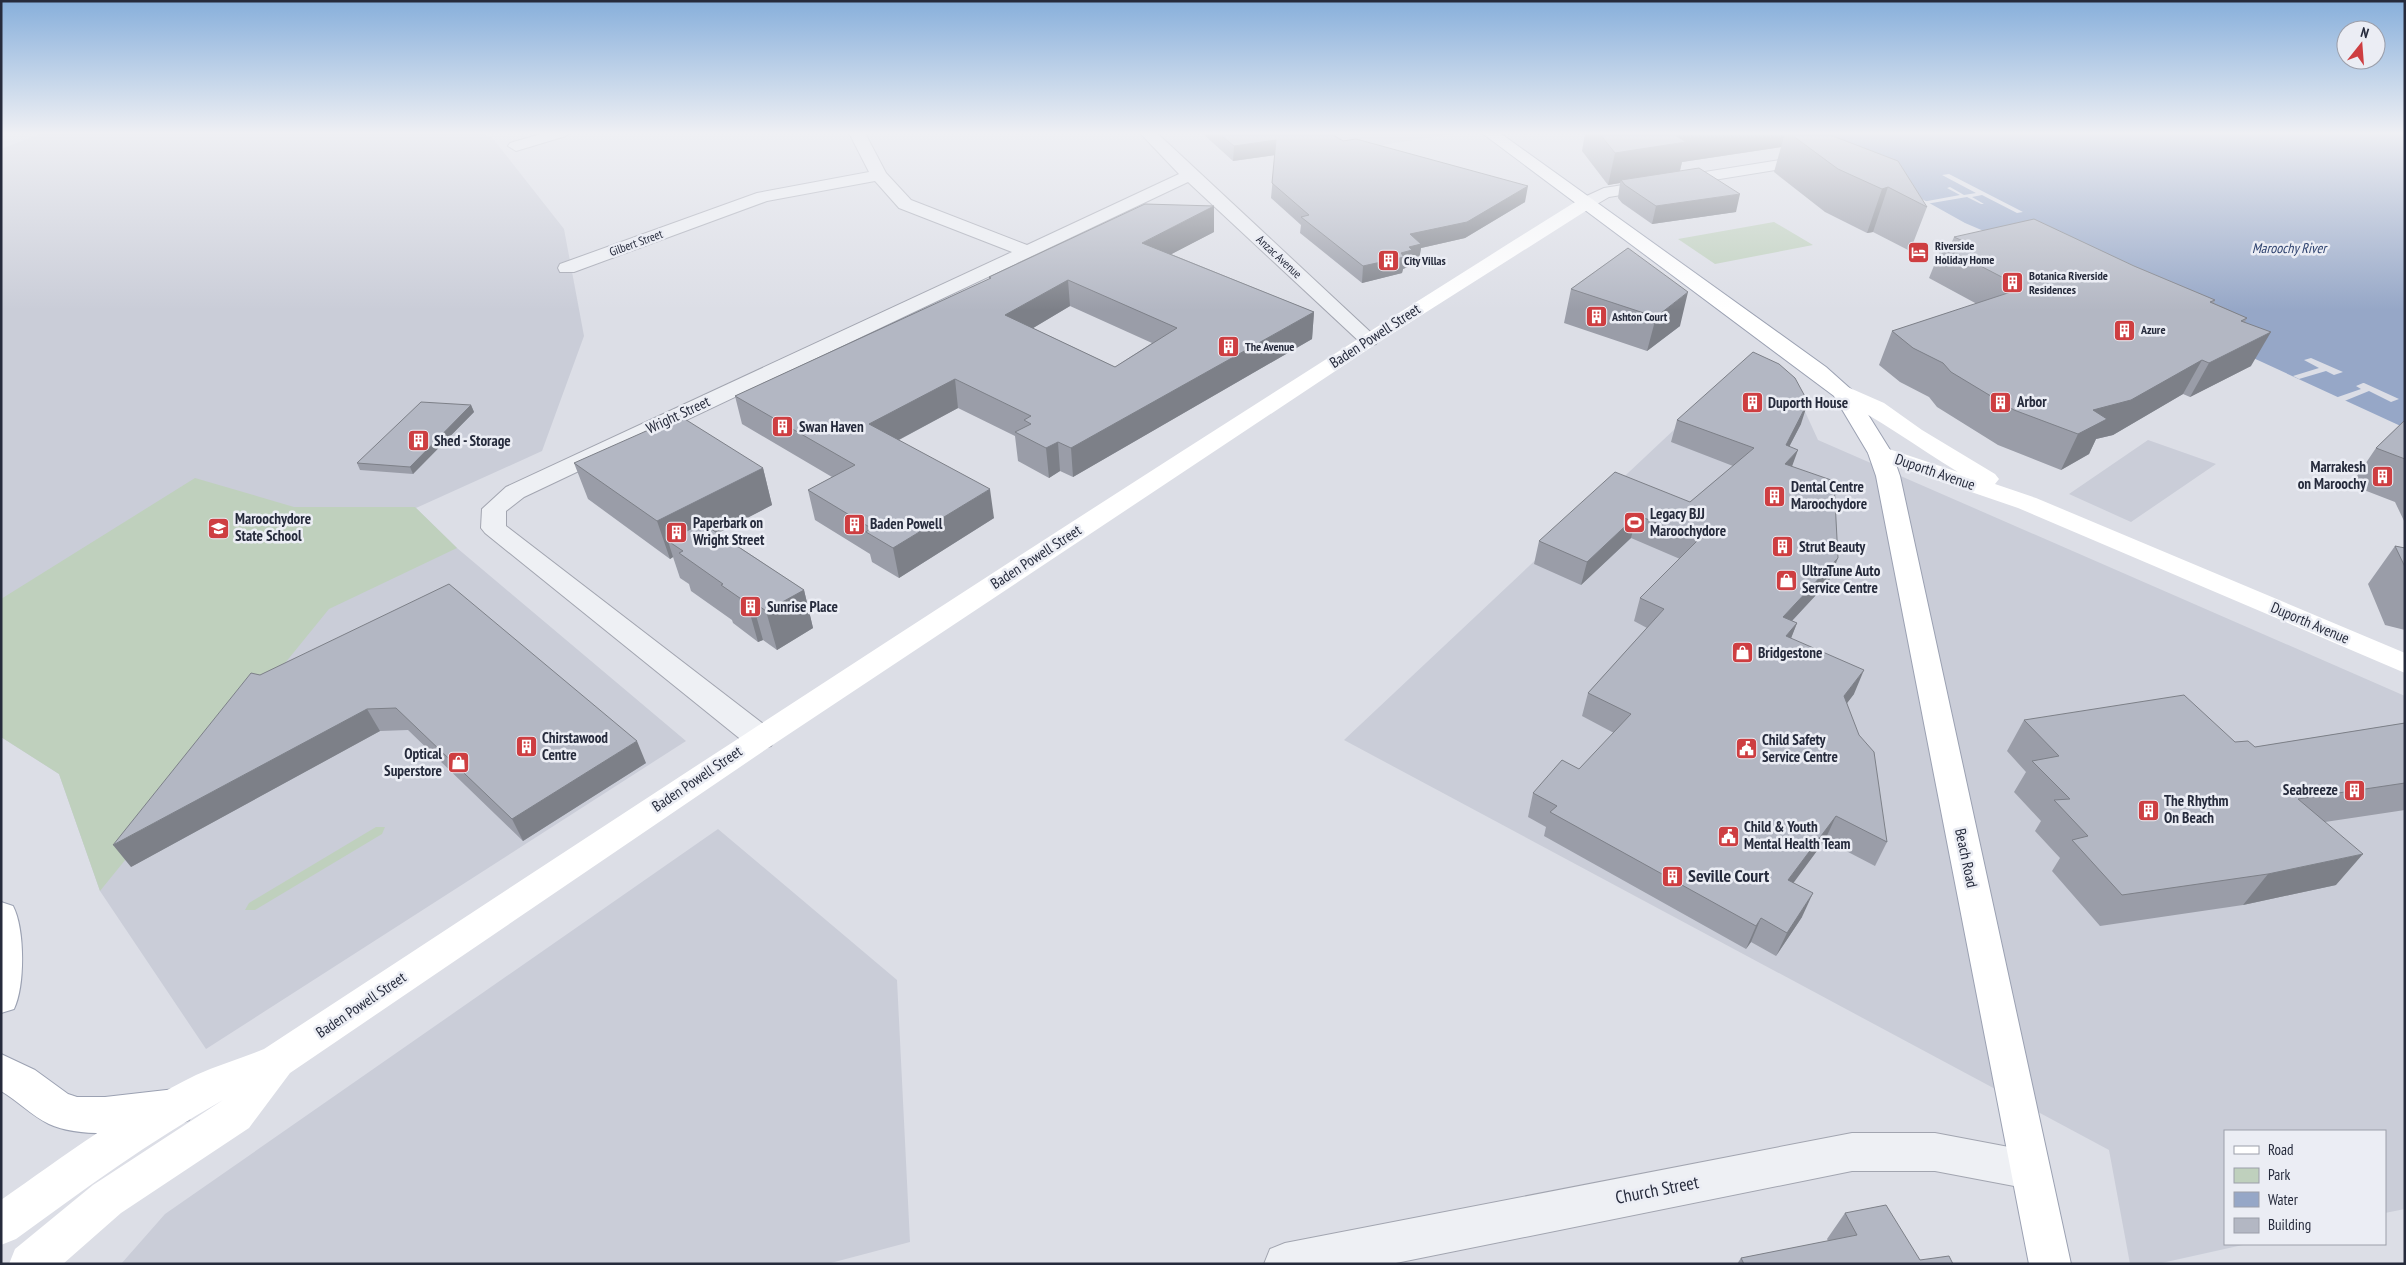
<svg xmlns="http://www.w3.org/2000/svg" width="2406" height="1265" font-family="'PT Sans Narrow',sans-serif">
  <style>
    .built { fill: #cacdd8 }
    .green { fill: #bfd0bd }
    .water { fill: #96a7c7 }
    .pier { fill: #dcdee6 }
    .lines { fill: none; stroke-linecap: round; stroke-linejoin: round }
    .street-casing { stroke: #a2a5b0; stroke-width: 2 }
    .primary-casing { stroke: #9ba1b2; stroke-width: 2 }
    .street { fill: #eef0f4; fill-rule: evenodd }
    .secondary { fill: #fff; fill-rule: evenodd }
    .primary { fill: #fff; fill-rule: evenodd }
    .wall { fill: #9a9da8; fill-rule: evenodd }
    .shaded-wall { fill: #7d8088 }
    .building { fill: #b3b7c3; stroke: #7d8088; fill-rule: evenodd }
    .labels { text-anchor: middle; stroke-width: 5; stroke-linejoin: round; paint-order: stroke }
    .far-street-label { font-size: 12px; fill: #262b3c; stroke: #ebedf4 }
    .far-poi-label { font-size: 12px; font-weight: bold; fill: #262b3c; stroke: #ebedf4; text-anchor: start }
    .far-water-label { font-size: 14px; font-style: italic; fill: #304470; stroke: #ebedf4 }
    .street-label { font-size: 15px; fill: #262b3c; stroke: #ebedf4 }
    .poi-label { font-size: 15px; font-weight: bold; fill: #262b3c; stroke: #ebedf4; text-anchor: start }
    .near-poi-label { font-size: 18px; font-weight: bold; fill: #262b3c; stroke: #ebedf4; text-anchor: start }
    .near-street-label { font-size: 18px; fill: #262b3c; stroke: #ebedf4 }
  </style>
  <rect width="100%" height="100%" fill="#dcdee6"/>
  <path class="built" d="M 43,133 L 478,133 L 491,136 L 564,229 L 584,336 L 542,451 L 416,508 L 457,548 L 686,741 L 206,1049 L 100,891 L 59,774 L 1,737 L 1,149 Z
    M 1314,133 L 1452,133 L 1453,134 L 1337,152 Z
    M 1745,363 L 1802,405 L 1818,440 L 2405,696 L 2405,1209 L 2385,1213 L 2385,1131 L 2225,1131 L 2225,1244 L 2247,1244 L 2157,1264 L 2130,1264 L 2109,1150 L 1344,740 Z
    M 2148,440 L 2216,464 L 2131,522 L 2069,494 Z
    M 718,829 L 897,980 L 910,1242 L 827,1264 L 121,1264 L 165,1214 Z"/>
  <path class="green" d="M 1774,222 L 1813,245 L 1715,264 L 1678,239 Z
    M 195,478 L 294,507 L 415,507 L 457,548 L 329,609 L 100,891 L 59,774 L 1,737 L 1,599 Z
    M 376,827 L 385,827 L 382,834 L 255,910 L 245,910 L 249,903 Z"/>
  <path class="water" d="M 1804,133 L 2405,133 L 2405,428 L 2110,292 L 2019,246 L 1965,223 Z"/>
  <path class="pier" d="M 1949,174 L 2023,212 L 2017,213 L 1982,195 L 1972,197 L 1984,204 L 1981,204 L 1967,197 L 1926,204 L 1922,202 L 1960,195 L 1947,188 L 1950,187 L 1964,195 L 1976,193 L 1942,175 Z
    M 2311,358 L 2343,372 L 2334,375 L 2326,371 L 2299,379 L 2293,376 L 2319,368 L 2304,360 Z
    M 2363,383 L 2364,383 L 2399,399 L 2391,402 L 2369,391 L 2342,402 L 2335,398 L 2361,389 L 2356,386 Z"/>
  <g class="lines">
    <defs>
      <path id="street" d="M 544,133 L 568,133 L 566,136 L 516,151 L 508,146 L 510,143 Z
        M 849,133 L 865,133 L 886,173 L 911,200 L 1027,245 L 1179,174 L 1140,133 L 1157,133 L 1379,340 L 1376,344 L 1369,346 L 1362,344 L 1188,182 L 524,497 L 506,511 L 506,526 L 771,730 L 775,738 L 771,746 L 760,749 L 749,746 L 485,533 L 481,528 L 482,509 L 506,487 L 1012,252 L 899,208 L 875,181 L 767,201 L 574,272 L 560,272 L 558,268 L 560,264 L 757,193 L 869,172 Z
        M 1812,155 L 1818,157 L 1820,160 L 1818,163 L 1609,197 L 1592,207 L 1580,207 L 1577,203 L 1580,199 L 1604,188 Z
        M 1852,1133 L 1935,1133 L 2030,1151 L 2044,1156 L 2050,1170 L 2044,1184 L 2030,1189 L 1935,1171 L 1852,1171 L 1391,1264 L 1264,1264 L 1270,1249 L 1285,1243 Z"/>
      <path id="primary" d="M 1482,133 L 1500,133 L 1826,367 L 1854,392 L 1892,453 L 1900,476 L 2071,1264 L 2029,1264 L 1876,476 L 1868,453 L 1834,396 Z
        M 1,902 L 13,906 C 25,929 25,986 14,1009 L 1,1013 Z
        M 1,1054 L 35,1070 L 68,1094 L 77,1097 L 105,1097 L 175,1089 L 189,1094 L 194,1107 L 189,1120 C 154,1133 83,1140 49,1124 C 32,1116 18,1101 1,1091 Z"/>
    </defs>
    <use href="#street" class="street-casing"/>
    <use href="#primary" class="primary-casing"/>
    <use href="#street" class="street"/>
    <path class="secondary" d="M 1586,198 L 1592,199 L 1595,203 L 1592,207 L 1376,344 L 771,746 L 290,1073 L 249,1128 L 121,1213 L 63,1264 L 9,1264 L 15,1249 L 93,1185 L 223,1100 C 150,1141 83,1190 16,1239 L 1,1245 L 1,1200 C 64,1156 127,1109 196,1075 C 218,1065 242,1058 264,1049 C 700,763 1137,476 1580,199 Z
      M 1843,385 L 1884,403 L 1922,430 L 1995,474 L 1999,479 L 1995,484 L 2036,498 L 2405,653 L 2405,673 L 2018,508 L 1872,458 L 1868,453 L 1872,448 L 1880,446 L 1958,472 C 1917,447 1878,418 1835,397 L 1832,392 L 1835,387 Z"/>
    <use href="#primary" class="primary"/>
  </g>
  <path class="wall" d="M 1202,133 L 1330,133 L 1343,141 L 1525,202 L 1465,238 L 1421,248 L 1419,260 L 1411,262 L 1410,266 L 1403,269 L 1402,273 L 1362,283 L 1300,233 L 1301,225 L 1271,198 L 1275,155 L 1233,161 Z
    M 1585,133 L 1825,133 L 1927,207 L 1910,251 L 1873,232 L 1867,233 L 1825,212 L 1774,172 L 1781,147 L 1682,162 L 1680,171 L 1736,212 L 1652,224 L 1622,203 L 1618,198 L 1620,183 L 1608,185 L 1582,151 Z
    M 1214,232 L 1171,254 L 1314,312 L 1312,339 L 1073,477 L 1060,471 L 1049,478 L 1018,461 L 1015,436 L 958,408 L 899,440 L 994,518 L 899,578 L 872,562 L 870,554 L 815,520 L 808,490 L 832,477 L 742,424 L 735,396 L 989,279 L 989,277 ZM 1070,306 L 1152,343 L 1115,367 L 1033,328 Z
    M 1954,237 L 2134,266 L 2215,300 L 2214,303 L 2247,318 L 2245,322 L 2251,366 L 2190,397 L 2183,394 L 2113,435 L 2096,439 L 2089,454 L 2061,470 L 1998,445 L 1937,407 L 1929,397 L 1900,382 L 1879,365 L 1892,331 L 1977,304 L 1929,278 L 1942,246 L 1951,244 Z
    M 1628,248 L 1680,326 L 1647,351 L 1564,323 L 1571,289 Z
    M 471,405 L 474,412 L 413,474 L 360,470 L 357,463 Z
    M 1677,420 L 1801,424 L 1789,447 L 1792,466 L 1829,581 L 1792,621 L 1797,623 L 1791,638 L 1854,694 L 1847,703 L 1887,842 L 1875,866 L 1825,840 L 1793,882 L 1802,917 L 1776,956 L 1751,942 L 1746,949 L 1544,836 L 1546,827 L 1528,817 L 1533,793 L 1579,769 L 1614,733 L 1582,716 L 1588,693 L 1647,628 L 1634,621 L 1640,598 L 1680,559 L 1631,538 L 1581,585 L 1534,564 L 1539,541 L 1690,502 L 1733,466 L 1671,442 Z
    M 2405,420 L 2405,523 L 2395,502 L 2351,485 L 2376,448 Z
    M 574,463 L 763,468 L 772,505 L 718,533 L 804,590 L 813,628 L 777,650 L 763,640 L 758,642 L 733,623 L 732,620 L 691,591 L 689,584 L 680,578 L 673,557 L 670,559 L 588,499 Z
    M 2395,546 L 2405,548 L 2405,630 L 2385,625 L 2368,584 Z
    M 251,673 L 646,763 L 523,841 L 408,730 L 380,731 L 131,867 Z
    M 2024,720 L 2235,742 L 2255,747 L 2405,723 L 2405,810 L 2325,822 L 2336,885 L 2243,905 L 2100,926 L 2052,871 L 2060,858 L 2035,831 L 2041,821 L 2014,792 L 2026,772 L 2007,751 Z
    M 1845,1213 L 1920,1260 L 1953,1264 L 1737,1264 L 1741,1258 L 1828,1241 L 1827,1239 Z"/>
  <path class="shaded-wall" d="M 1672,133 L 1785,133 L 1781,147 L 1682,162 L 1679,174 L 1621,180 L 1620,183 L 1608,185 L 1615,153 Z
    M 1276,140 L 1275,155 L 1233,161 L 1234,146 Z
    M 1528,186 L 1525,202 L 1465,238 L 1421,248 L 1419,260 L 1411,262 L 1410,266 L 1403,269 L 1402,273 L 1362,283 L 1363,266 L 1401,253 L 1410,234 Z
    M 1888,187 L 1873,232 L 1867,233 L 1882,189 Z
    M 1740,194 L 1736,212 L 1652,224 L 1656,206 Z
    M 1214,206 L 1214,232 L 1143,269 L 1142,243 Z
    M 1068,280 L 1070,306 L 1008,343 L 1005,315 Z
    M 1688,292 L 1680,326 L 1647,351 L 1656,317 Z
    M 1314,312 L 1312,339 L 1073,477 L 1071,448 Z
    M 2271,332 L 2251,366 L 2190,397 L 2209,363 Z
    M 2202,360 L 2183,394 L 2113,435 L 2096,439 L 2089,454 L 2061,470 L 2078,434 L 2093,410 Z
    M 955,379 L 958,408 L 874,453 L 869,424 Z
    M 1808,402 L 1801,424 L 1778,468 L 1786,445 Z
    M 471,405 L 474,412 L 413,474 L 410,467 Z
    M 1058,442 L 1060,471 L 1049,478 L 1046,448 Z
    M 1798,450 L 1790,472 L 1785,464 Z
    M 763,468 L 772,505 L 683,551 L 668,541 L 673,557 L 670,559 L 657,521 Z
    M 990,489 L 994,518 L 899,578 L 893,548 Z
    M 1637,515 L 1631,538 L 1581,585 L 1587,562 Z
    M 1838,558 L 1829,581 L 1774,640 L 1783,617 Z
    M 804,590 L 813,628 L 777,650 L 766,611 Z
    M 752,601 L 763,640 L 758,642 L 747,603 Z
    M 1797,623 L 1788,646 L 1786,636 Z
    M 1864,670 L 1854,694 L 1834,720 L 1844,696 Z
    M 367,709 L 380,731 L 131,867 L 113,845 Z
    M 637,741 L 646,763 L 523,841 L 512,819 Z
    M 1836,816 L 1825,840 L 1778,904 L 1788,880 Z
    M 2363,854 L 2336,885 L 2243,905 L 2268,874 Z
    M 1813,893 L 1802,917 L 1776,956 L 1787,933 Z
    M 1761,918 L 1751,942 L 1746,949 L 1756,926 Z"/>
  <path class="building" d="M 1218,133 L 1330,133 L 1343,141 L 1356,139 L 1528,186 L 1467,222 L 1410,234 L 1421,244 L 1409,247 L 1412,250 L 1401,253 L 1404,257 L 1363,266 L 1301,217 L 1309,215 L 1272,183 L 1276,140 L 1234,146 Z
    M 1599,133 L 1673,133 L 1672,133 L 1686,142 L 1615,153 Z
    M 1789,133 L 1825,133 L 1898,161 L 1927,207 L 1888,187 L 1882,189 L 1838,169 Z
    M 1699,168 L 1740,194 L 1656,206 L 1625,185 L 1621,180 Z
    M 1145,204 L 1214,206 L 1142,243 L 1314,312 L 1071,448 L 1058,442 L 1046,448 L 1015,432 L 1031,424 L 1024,420 L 1031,416 L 955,379 L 869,424 L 990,489 L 893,548 L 866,532 L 871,528 L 808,490 L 855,465 L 735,396 L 991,278 L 989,277 ZM 1068,280 L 1177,328 L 1115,367 L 1005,315 Z
    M 2034,219 L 2134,266 L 2215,300 L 2210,302 L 2247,318 L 2241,321 L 2271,332 L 2209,363 L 2202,360 L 2131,400 L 2093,410 L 2107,419 L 2078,434 L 2014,410 L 1951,372 L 1943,363 L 1913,348 L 1892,331 L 2023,288 L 1942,246 L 1963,241 L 1954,237 Z
    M 1628,248 L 1688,292 L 1656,317 L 1571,289 Z
    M 1753,352 L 1779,364 L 1795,378 L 1808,402 L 1786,445 L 1798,450 L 1785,464 L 1834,481 L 1838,558 L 1783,617 L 1797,623 L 1786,636 L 1864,670 L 1844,696 L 1859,735 L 1874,752 L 1887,842 L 1836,816 L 1788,880 L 1813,893 L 1787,933 L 1761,918 L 1756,926 L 1550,812 L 1557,806 L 1533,793 L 1562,760 L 1579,769 L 1631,714 L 1588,693 L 1664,609 L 1640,598 L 1698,540 L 1637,515 L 1587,562 L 1539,541 L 1615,472 L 1690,502 L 1754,448 L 1677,420 Z
    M 421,402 L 471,405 L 410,467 L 357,463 Z
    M 680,416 L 763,468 L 657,521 L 574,463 Z
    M 2405,420 L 2405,459 L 2376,448 Z
    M 702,523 L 804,590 L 766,611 L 752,601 L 747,603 L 721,585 L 723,584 L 679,553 L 683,551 L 668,541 Z
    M 2395,546 L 2405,548 L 2405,567 Z
    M 449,584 L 637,741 L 512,819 L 396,708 L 367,709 L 113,845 L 251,673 L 260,675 Z
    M 2184,695 L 2235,742 L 2248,741 L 2255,747 L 2405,723 L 2405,783 L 2298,799 L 2363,854 L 2268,874 L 2122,895 L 2072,840 L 2088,836 L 2054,800 L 2070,799 L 2032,761 L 2059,756 L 2024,720 Z
    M 1886,1205 L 1920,1260 L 1949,1256 L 1953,1264 L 1744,1264 L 1741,1258 L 1857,1235 L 1845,1213 Z"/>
  <linearGradient id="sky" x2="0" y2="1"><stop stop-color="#87afdb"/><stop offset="0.43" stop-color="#eff0f4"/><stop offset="1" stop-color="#eff0f4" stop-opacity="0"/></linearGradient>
  <rect width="2406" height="310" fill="url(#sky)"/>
  <defs>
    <symbol id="hotel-square" viewBox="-11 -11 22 22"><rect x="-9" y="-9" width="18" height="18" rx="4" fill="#ce3e41" stroke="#ebedf4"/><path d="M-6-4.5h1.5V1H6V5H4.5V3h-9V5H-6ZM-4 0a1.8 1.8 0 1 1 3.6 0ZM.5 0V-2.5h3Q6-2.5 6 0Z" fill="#fff"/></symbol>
    <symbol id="building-square" viewBox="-11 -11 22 22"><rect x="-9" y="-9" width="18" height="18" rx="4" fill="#ce3e41" stroke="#ebedf4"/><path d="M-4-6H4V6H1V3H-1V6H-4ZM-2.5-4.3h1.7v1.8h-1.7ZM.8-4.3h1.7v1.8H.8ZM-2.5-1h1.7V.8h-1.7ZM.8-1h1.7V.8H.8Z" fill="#fff"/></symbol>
    <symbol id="stadium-square" viewBox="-11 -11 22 22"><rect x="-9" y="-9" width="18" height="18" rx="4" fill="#ce3e41" stroke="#ebedf4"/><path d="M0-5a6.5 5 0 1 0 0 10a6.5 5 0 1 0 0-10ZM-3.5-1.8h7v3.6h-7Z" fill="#fff"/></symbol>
    <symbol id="school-square" viewBox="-11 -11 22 22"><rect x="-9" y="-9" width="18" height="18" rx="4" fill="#ce3e41" stroke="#ebedf4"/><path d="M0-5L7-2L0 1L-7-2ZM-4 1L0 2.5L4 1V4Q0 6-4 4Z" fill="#fff"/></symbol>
    <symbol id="shop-square" viewBox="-11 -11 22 22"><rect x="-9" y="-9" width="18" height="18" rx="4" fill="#ce3e41" stroke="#ebedf4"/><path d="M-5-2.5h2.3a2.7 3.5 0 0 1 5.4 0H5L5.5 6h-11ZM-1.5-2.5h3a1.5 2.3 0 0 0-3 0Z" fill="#fff"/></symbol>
    <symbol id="civic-square" viewBox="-11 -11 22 22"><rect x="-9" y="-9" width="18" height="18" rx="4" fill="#ce3e41" stroke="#ebedf4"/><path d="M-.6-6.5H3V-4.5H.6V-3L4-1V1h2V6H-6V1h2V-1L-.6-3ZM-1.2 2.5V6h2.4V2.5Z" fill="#fff"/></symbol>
  </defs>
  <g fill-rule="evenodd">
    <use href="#hotel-square" x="1906" y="240" width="25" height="25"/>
    <use href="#building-square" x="1376" y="248" width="25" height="25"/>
    <use href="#building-square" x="2000" y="270" width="25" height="25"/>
    <use href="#building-square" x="1584" y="304" width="25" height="25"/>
    <use href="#building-square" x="2112" y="318" width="25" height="25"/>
    <use href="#building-square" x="1216" y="334" width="25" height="25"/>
    <use href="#building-square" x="1988" y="390" width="25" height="25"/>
    <use href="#building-square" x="1740" y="390" width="25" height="25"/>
    <use href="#building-square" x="770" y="414" width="25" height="25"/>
    <use href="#building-square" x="406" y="428" width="25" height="25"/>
    <use href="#building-square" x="2370" y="464" width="25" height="25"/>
    <use href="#building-square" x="1762" y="484" width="25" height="25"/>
    <use href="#stadium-square" x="1622" y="510" width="25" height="25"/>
    <use href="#building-square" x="842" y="512" width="25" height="25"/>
    <use href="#school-square" x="206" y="516" width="25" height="25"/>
    <use href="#building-square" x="664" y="520" width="25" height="25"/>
    <use href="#building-square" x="1770" y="534" width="25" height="25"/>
    <use href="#shop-square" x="1774" y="568" width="25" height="25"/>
    <use href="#building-square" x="738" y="594" width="25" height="25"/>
    <use href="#shop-square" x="1730" y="640" width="25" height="25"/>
    <use href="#building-square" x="514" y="734" width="25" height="25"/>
    <use href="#civic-square" x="1734" y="736" width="25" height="25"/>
    <use href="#shop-square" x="446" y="750" width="25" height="25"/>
    <use href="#building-square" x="2342" y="778" width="25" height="25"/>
    <use href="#building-square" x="2136" y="798" width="25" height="25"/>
    <use href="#civic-square" x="1716" y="824" width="25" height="25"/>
    <use href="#building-square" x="1660" y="864" width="25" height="25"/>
  </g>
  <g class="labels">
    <g class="far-street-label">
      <text transform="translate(636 243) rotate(-20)" y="4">Gilbert Street</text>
      <text transform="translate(1279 257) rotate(43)" y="4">Anzac Avenue</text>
    </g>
    <g class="far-poi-label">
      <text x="1935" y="250">Riverside<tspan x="1935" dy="14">Holiday Home</tspan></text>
      <text x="1404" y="265">City Villas</text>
      <text x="2029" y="280">Botanica Riverside<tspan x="2029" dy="14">Residences</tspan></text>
      <text x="1612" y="321">Ashton Court</text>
      <text x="2141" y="334">Azure</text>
      <text x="1245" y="351">The Avenue</text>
    </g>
    <g class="far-water-label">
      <text x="2289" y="253">Maroochy River</text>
    </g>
    <g class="street-label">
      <text transform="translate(1375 336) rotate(-33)" y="5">Baden Powell Street</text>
      <text transform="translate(678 415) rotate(-25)" y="5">Wright Street</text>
      <text transform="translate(1935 472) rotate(19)" y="5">Duporth Avenue</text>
      <text transform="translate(1036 557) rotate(-33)" y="5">Baden Powell Street</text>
      <text transform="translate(2310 623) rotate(23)" y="5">Duporth Avenue</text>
      <text transform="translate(697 779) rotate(-34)" y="5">Baden Powell Street</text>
      <text transform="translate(1966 858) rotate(78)" y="5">Beach Road</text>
      <text transform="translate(361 1005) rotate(-34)" y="5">Baden Powell Street</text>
    </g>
    <g class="poi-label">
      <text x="2017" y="407">Arbor</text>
      <text x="1768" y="408">Duporth House</text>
      <text x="799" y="432">Swan Haven</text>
      <text x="434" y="446">Shed - Storage</text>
      <text x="2366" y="472" text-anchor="end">Marrakesh<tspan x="2366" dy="17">on Maroochy</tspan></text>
      <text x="1791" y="492">Dental Centre<tspan x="1791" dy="17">Maroochydore</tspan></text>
      <text x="1650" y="519">Legacy BJJ<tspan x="1650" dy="17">Maroochydore</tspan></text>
      <text x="235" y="524">Maroochydore<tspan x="235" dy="17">State School</tspan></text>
      <text x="693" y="528">Paperbark on<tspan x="693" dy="17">Wright Street</tspan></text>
      <text x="870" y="529">Baden Powell</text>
      <text x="1799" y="552">Strut Beauty</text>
      <text x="1802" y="576">UltraTune Auto<tspan x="1802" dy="17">Service Centre</tspan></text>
      <text x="767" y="612">Sunrise Place</text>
      <text x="1758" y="658">Bridgestone</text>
      <text x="542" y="743">Chirstawood<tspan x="542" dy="17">Centre</tspan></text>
      <text x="1762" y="745">Child Safety<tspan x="1762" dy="17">Service Centre</tspan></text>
      <text x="442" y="759" text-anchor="end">Optical<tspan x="442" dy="17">Superstore</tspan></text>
      <text x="2338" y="795" text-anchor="end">Seabreeze</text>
      <text x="2164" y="806">The Rhythm<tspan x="2164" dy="17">On Beach</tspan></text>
      <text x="1744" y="832">Child &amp; Youth<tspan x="1744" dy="17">Mental Health Team</tspan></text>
    </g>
    <g class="near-poi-label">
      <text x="1688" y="882">Seville Court</text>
    </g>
    <g class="near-street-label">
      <text transform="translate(1657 1190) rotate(-11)" y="6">Church Street</text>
    </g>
  </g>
  <rect width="2406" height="1265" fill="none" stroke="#262b3c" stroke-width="5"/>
  <rect x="2224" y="1130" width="162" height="115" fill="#ebedf4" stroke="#9c9faa"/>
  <rect x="2234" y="1146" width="25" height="8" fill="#ffffff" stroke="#9c9faa"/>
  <text x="2268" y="1155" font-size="15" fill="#262b3c">Road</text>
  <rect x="2234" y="1168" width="25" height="15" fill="#bfd0bd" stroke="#9c9faa"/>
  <text x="2268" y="1180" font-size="15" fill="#262b3c">Park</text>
  <rect x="2234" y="1192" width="25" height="15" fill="#96a7c7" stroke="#9c9faa"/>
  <text x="2268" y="1205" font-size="15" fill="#262b3c">Water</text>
  <rect x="2234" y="1218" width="25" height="15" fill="#b3b7c3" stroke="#9c9faa"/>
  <text x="2268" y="1230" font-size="15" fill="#262b3c">Building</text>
  <g transform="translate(2361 45) rotate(17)"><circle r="24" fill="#ebedf4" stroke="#9c9faa"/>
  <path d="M0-4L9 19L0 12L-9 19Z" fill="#ce3e41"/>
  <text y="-8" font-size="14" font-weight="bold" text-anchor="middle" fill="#262b3c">N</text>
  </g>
</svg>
